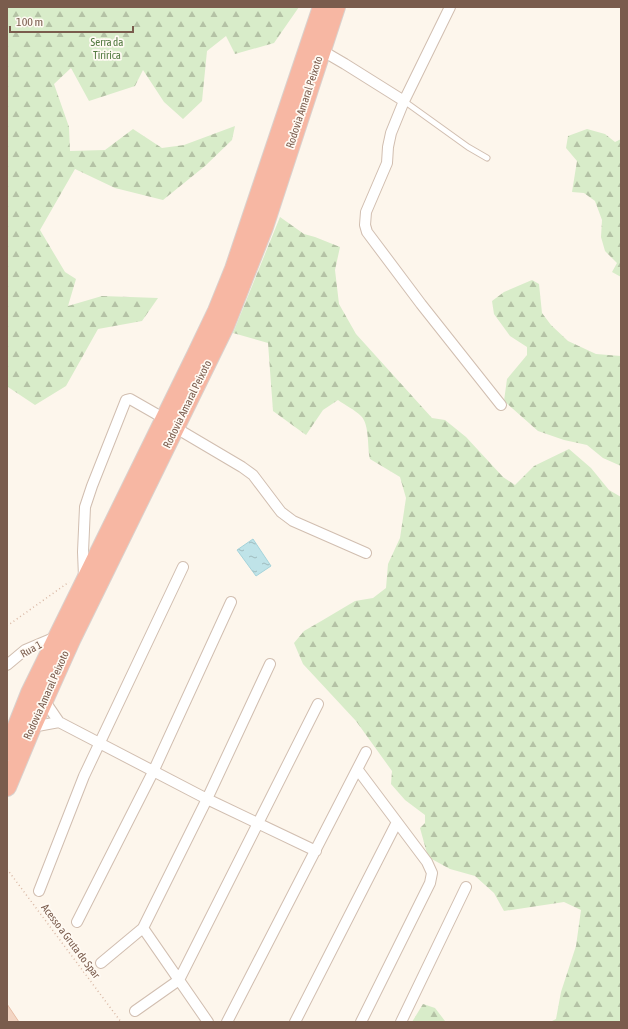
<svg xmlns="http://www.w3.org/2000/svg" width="628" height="1029" font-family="'Asap Condensed',sans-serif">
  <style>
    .forest { fill: url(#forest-firs) }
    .water { fill: url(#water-ripples); stroke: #a5d3da }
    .building { fill: #f3d5c3; stroke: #e6bba3 }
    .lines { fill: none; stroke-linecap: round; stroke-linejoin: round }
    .lane-casing { stroke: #d1beb0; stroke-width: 7 }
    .street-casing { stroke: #d1beb0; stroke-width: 12 }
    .highway-casing { stroke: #dad1cd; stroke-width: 20 }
    .path { stroke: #d9b8a5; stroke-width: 1.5; stroke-dasharray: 1 3; stroke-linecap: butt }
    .lane { stroke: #fff; stroke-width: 5 }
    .street { stroke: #fff; stroke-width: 10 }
    .highway { stroke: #f7b7a3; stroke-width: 18 }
    .labels { text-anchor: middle; stroke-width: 3.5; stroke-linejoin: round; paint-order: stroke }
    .park-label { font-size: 11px; fill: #537a41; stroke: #fffaf3 }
    .street-label { font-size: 11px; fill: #7a5c4d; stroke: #fffaf3 }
  </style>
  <defs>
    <pattern id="forest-firs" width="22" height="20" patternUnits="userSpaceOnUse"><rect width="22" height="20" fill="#d8ecc9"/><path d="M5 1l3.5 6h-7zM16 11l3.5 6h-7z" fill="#b4c2a5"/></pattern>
    <pattern id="water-ripples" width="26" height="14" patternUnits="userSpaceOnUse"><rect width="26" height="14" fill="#bfe3e8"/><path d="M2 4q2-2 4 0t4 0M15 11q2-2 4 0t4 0" fill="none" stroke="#a0bbbe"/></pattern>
  </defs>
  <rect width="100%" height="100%" fill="#fdf6ec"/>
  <path class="forest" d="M 7,7 L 299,7 L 274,43 L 235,54 L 226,36 L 207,51 L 202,101 L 183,119 L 164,102 L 143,70 L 135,86 L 89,101 L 71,68 L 54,84 L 69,127 L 70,151 L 105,150 L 133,129 L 162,148 L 184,145 L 235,126 L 232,140 L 205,166 L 163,200 L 115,188 L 75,169 L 40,230 L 65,272 L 76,279 L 68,306 L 102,296 L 158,298 L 142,321 L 98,329 L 66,386 L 35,405 L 8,387 L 7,387 Z
    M 587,129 L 605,134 L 615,142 L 621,139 L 621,277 L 612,272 L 617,263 L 605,251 L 601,237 L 602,220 L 595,201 L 584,193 L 572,192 L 577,161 L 566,148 L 568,136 Z
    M 280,217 L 304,234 L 315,237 L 340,247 L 335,270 L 339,304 L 356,334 L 432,418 L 445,420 L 466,437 L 503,477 L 515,485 L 534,466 L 569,449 L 591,468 L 609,490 L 621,497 L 621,1022 L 550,1022 L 556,1019 L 561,992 L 576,946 L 581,910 L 564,902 L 504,911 L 494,893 L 475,876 L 450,869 L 428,857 L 420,828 L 425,823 L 425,815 L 405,800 L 391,784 L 392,771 L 356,721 L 303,664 L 294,643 L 304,631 L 323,620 L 355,601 L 373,598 L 386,588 L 388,564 L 400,538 L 406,498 L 400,477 L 370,459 C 367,448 370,425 361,416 C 355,410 345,405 338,400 L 323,410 L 306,435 L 273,411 L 268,343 L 233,333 Z
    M 532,280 L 539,284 L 542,313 L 551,325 L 568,341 L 596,354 L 621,356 L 621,466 L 603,458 L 587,445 L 564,440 L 538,431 L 504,401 L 507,379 L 527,355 L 527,347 L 510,336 L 494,314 L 492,301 L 504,292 Z
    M 423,1004 L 435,1008 L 445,1021 L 448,1022 L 412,1022 Z"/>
  <path class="water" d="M 253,539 L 271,566 L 256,576 L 237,550 Z"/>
  <path class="building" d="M 7,1004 L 19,1022 L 7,1022 Z"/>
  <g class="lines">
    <defs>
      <path id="lane" d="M 404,101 L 468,147 L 487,158"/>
      <path id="street" d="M 321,50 L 345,64 L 404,101 L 450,7
        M 404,101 L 391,133 L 388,147 L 387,163 L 366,212 L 365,225 L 367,232 L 421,304 L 501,405
        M 176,428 L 242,467 L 253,475 L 281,512 L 293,521 L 366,553
        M 84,577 L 83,552 L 85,507 L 92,486 L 126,400 L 130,399 L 165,419
        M 7,665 L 25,650 L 58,636
        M 59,722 L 207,799 L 316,851
        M 32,727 L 59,722 L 44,700
        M 358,770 L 427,862 L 432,873 L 430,883 L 361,1022
        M 39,891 L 84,776 L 183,567
        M 77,922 L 153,772 L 231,602
        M 143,928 L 208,1022
        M 101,963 L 143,928 L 207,799 L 270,664
        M 135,1011 L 179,980 L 318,704
        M 227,1022 L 366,752
        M 295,1022 L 397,822
        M 401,1022 L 466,887"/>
      <path id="highway" d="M 7,751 L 30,693 L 58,636 L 196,355 L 217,311 L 234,269 L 322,7
        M 7,787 L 32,727 L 72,638 L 225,326 L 264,227 L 336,7"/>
    </defs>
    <use href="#lane" class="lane-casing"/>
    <use href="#street" class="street-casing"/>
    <use href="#highway" class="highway-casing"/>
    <path class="path" d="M 7,626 L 69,582
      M 7,869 L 121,1022"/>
    <use href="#lane" class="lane"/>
    <use href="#street" class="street"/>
    <use href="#highway" class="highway"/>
  </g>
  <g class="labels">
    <g class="park-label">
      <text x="107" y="46">Serra da<tspan x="107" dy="13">Tiririca</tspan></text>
    </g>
    <g class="street-label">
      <text transform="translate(304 102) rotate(-72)" y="4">Rodovia Amaral Peixoto</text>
      <text transform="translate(187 404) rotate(-64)" y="4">Rodovia Amaral Peixoto</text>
      <text transform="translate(31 649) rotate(-29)" y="4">Rua 1</text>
      <text transform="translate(46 695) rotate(-66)" y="4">Rodovia Amaral Peixoto</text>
      <text transform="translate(71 941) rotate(53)" y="4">Acesso a Gruta do Spar</text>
    </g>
  </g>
  <rect width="628" height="1029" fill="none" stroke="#7a5c4d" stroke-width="16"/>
  <path d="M10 26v6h123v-6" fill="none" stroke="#7a5c4d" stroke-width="2"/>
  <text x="16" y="26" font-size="12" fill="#7a5c4d" stroke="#fffaf3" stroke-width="3" paint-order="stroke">100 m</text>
</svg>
